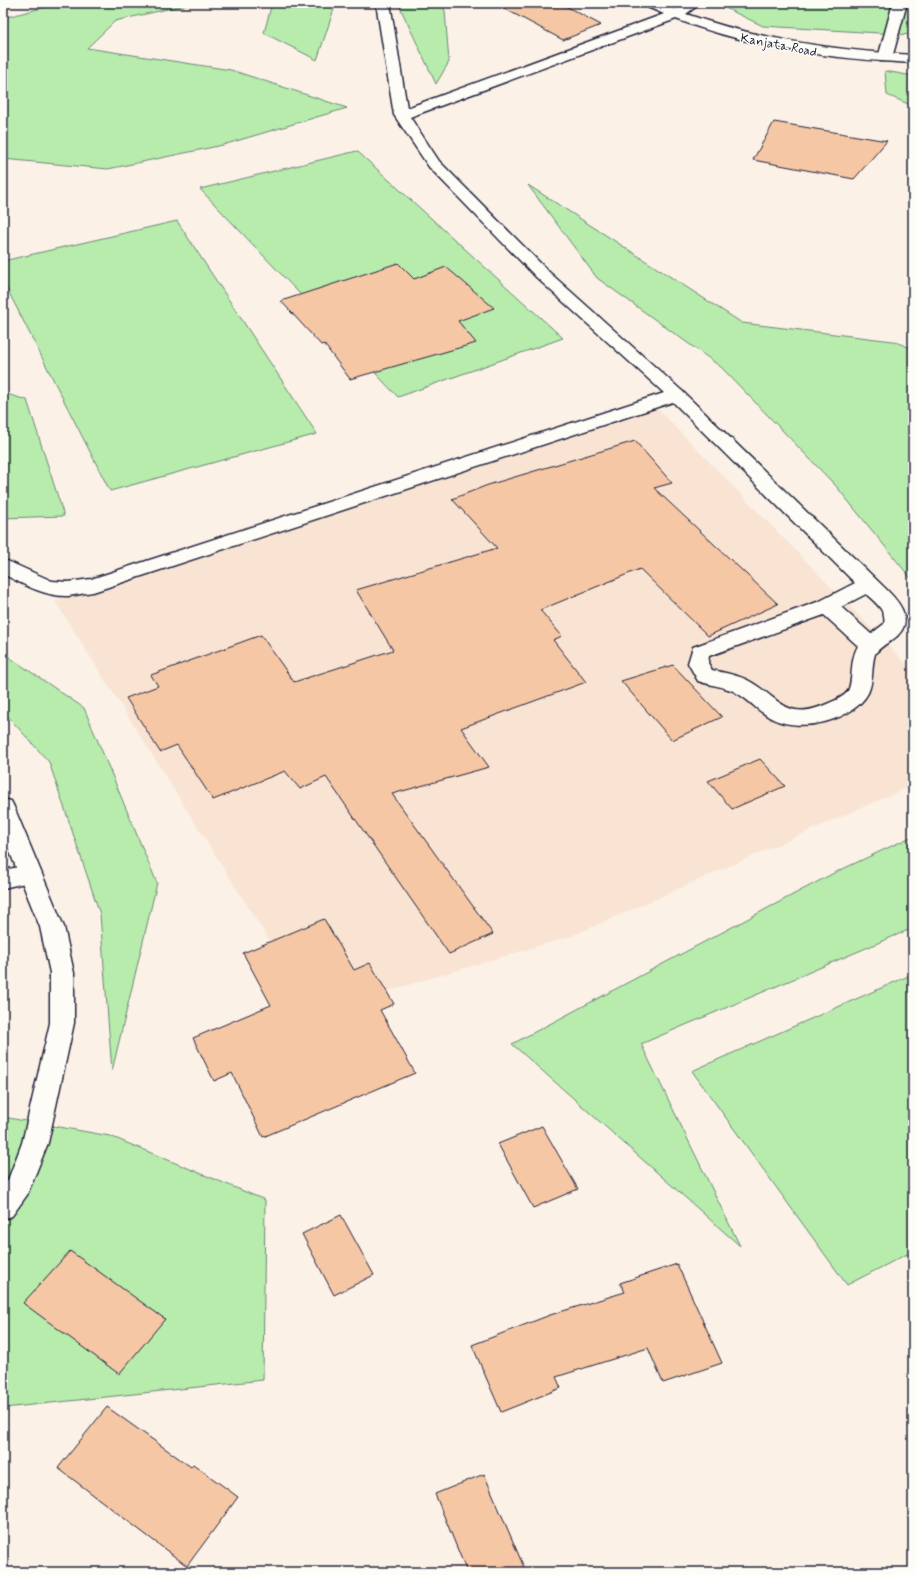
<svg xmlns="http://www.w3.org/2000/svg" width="916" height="1575" font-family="Mynerve,sans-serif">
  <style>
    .built { fill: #f9e4d3 }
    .green { fill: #b7ecad; stroke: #6c8774 }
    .building { fill: #f5c7a5; stroke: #22223b }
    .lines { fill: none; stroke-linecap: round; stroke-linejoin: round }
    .lane-casing { stroke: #22223b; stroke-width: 3 }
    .street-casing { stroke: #22223b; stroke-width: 3 }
    .lane { fill: #fdfcf7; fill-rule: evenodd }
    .street { fill: #fdfcf7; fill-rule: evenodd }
    .labels { text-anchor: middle; stroke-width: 3; stroke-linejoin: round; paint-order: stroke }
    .far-street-label { font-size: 13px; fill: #22223b; stroke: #fdfcf7 }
  </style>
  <rect width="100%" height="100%" fill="#fbf1e7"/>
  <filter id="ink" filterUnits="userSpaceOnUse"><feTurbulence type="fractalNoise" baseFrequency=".025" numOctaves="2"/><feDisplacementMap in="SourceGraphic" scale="8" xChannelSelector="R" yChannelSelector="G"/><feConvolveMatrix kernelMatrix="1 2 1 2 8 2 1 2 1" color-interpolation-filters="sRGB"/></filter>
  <g filter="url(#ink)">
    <path class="built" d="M 656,407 L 913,671 L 913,785 L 572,936 L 315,1013 L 55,601 Z"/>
    <path class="green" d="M 61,3 L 194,3 L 115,21 L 87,48 L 231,70 L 347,108 L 223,145 L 108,169 L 3,159 L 3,18 Z
      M 272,3 L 336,3 L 317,60 L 264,33 Z
      M 398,3 L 442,3 L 445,11 L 449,62 L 436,84 Z
      M 715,3 L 913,3 L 913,35 L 763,26 Z
      M 885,71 L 913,76 L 913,106 L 887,95 Z
      M 357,151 L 563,338 L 398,397 L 200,189 Z
      M 528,185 L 742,323 L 893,341 L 913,349 L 913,581 L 836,486 L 721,367 L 597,278 Z
      M 177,221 L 317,434 L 110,491 L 3,281 L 3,261 Z
      M 3,393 L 27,400 L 64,516 L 3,518 Z
      M 3,653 L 84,708 L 157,883 L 112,1071 L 100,914 L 49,762 L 3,711 Z
      M 913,836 L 913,928 L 641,1044 L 740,1246 L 512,1044 L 832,874 Z
      M 913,974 L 913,1251 L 847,1285 L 692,1071 Z
      M 3,1117 L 110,1136 L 265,1200 L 263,1380 L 4,1408 L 3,1414 Z"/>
    <path class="building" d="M 494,3 L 560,3 L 601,25 L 563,40 Z
      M 774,122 L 887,141 L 854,179 L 753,160 Z
      M 398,263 L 414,279 L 446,267 L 494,308 L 458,321 L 476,343 L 350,379 L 324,344 L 321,345 L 281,301 Z
      M 635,441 L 672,483 L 654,488 L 778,604 L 708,636 L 640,569 L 540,610 L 562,636 L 553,640 L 586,682 L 461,728 L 489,767 L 392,794 L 493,934 L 449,954 L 326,777 L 300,789 L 285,771 L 213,800 L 177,745 L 160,752 L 126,698 L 158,686 L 151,675 L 261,635 L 294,682 L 393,650 L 356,590 L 497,548 L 452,499 L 488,485 Z
      M 673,665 L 722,717 L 672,740 L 621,681 Z
      M 760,759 L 785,786 L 732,809 L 708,781 Z
      M 324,919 L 354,970 L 370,963 L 394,1004 L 380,1010 L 415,1073 L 263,1137 L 232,1073 L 214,1081 L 193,1038 L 271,1005 L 243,953 Z
      M 542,1126 L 578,1189 L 533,1208 L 498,1144 Z
      M 341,1215 L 374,1275 L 334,1295 L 302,1234 Z
      M 70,1251 L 165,1319 L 119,1374 L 23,1303 Z
      M 677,1264 L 722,1363 L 663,1383 L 648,1348 L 556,1377 L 561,1388 L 501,1412 L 472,1345 L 550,1315 L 625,1292 L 620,1283 Z
      M 107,1407 L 191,1467 L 193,1464 L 238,1497 L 187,1566 L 58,1468 Z
      M 484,1474 L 526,1572 L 467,1572 L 435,1494 Z"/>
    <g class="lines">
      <defs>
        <path id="lane" d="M 893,3 L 907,3 L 892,58 L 890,61 L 880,61 L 878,58 Z
          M 676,390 L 682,391 L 887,590 C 903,606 915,624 892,640 C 886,644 879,648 875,654 C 871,666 874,681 868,693 C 853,721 801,733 773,719 C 758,712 748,698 733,691 C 722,686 709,685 698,681 L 688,663 L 693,647 L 820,601 L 855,583 L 670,399 L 667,395 L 670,391 ZM 866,594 C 875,602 887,611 884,624 L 871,634 L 841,607 ZM 824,615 L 858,646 C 849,661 854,679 848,691 C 844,697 834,701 827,704 C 787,722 780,699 751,682 C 739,675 725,673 712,670 L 708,663 L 709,656 Z
          M 30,865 L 38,868 L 41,874 L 38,880 L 3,888 L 3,870 Z"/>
        <path id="street" d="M 376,3 L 390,3 L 407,108 L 664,14 L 645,6 L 643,3 L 661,3 L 675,9 L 685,3 L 701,3 L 686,14 C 760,40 835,50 913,55 L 913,63 C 832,59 752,48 676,19 L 410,117 L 439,161 L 549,272 L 682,391 L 685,395 L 682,399 L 93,592 C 85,593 76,595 68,596 C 45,597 23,584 3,574 L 3,559 L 52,581 L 68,582 L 91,579 L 664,393 L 537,278 L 429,167 L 394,115 Z
          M 3,799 L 11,801 L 14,807 L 64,927 L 74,973 L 74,1023 L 48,1143 L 27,1195 L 12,1216 L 3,1219 L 3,1186 L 8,1180 L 22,1143 L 50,1023 L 50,973 L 40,927 L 3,835 Z"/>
      </defs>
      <use href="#lane" class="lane-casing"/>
      <use href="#street" class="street-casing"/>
      <use href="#lane" class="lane"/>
      <use href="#street" class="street"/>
    </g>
  </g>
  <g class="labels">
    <g class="far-street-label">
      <text transform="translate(779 44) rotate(11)" y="5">Kanjata Road</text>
    </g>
  </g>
  <rect width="916" height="1575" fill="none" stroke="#fdfcf7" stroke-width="16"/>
  <rect x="8" y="8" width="900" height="1559" fill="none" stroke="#22223b" stroke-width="1.5" filter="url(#ink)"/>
</svg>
